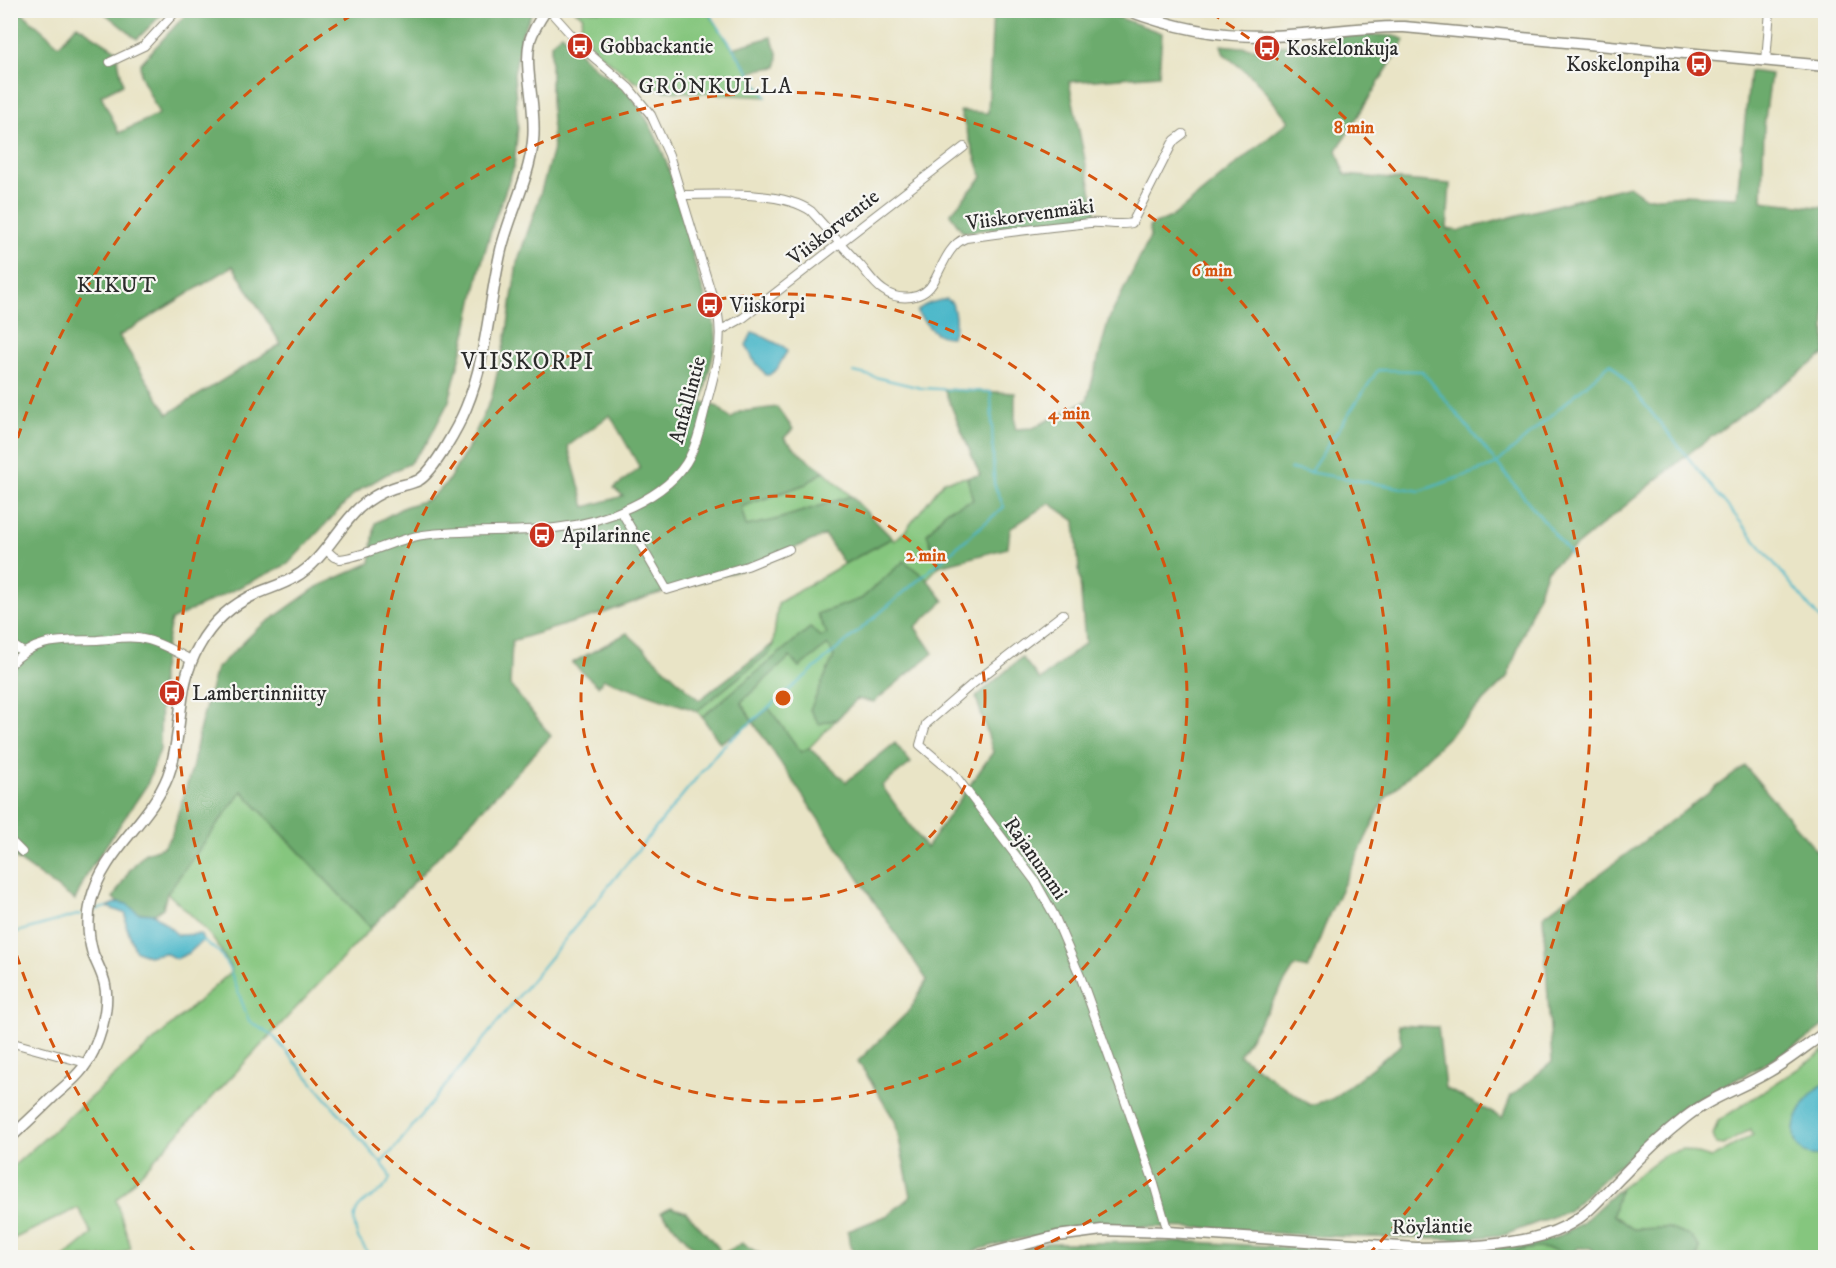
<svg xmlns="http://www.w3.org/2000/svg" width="1836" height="1268" font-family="'IM FELL DW Pica',serif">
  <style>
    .green { fill: #85c67e; stroke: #587854; stroke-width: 1.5 }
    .forest { fill: #6cab6d; stroke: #4c6b4c; stroke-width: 1.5; fill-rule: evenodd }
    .water { fill: #4cb7c9; stroke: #3c717a; stroke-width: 1.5 }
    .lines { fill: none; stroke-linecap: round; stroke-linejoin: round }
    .stream { stroke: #4cb7c9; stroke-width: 2 }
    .street-casing { stroke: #8a8878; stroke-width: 10 }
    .secondary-casing { stroke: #8a8878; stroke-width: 13 }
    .street { stroke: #fff; stroke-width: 8 }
    .secondary { stroke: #fff; stroke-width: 10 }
    .ring { fill: none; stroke: #d5540f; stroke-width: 3; stroke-dasharray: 10 8 }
    .labels { text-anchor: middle; stroke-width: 4.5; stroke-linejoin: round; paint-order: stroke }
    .poi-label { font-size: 21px; fill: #2b2b2b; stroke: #f6f6f2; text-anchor: start }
    .street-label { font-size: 21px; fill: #2b2b2b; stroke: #f6f6f2 }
    .neighbourhood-label { font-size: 22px; letter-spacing: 1.5px; fill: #2b2b2b; stroke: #f6f6f2 }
    .quarter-label { font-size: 24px; letter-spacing: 1.5px; fill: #2b2b2b; stroke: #f6f6f2 }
    .centre { fill: #d5540f; stroke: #f6f6f2; stroke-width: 3 }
    .ring-label { font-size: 18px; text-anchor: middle; font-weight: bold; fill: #d5540f; stroke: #f6f6f2; stroke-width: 4.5; stroke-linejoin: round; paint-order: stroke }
  </style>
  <rect width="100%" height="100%" fill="#f6f6f2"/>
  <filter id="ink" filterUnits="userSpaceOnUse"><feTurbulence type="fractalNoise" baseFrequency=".0167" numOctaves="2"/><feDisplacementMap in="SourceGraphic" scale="12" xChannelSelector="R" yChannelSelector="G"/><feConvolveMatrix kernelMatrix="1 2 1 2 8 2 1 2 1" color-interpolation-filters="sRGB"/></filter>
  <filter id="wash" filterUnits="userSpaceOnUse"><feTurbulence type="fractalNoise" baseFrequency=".008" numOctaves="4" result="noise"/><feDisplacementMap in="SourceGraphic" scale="24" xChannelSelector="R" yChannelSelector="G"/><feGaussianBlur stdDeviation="1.35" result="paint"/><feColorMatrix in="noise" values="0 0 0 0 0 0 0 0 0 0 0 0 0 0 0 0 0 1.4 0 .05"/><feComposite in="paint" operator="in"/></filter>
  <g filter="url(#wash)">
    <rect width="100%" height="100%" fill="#e9e4c6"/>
    <path class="green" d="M 575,11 L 707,11 L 766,97 L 665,91 L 634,81 L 596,51 L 580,29 L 583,16 Z
      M 824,471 L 851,496 L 775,520 L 746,527 L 741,507 L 806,484 Z
      M 967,477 L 973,500 L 947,510 L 927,534 L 939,566 L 927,579 L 904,561 L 861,599 L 817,614 L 827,634 L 821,637 L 810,628 L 702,717 L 697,711 L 770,652 L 773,644 L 778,603 L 844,564 L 892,538 L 894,541 L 905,531 L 944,481 Z
      M 828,645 L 834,656 L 810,710 L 819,724 L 837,719 L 809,748 L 801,752 L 769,709 L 753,722 L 741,702 L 790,656 L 799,667 Z
      M 242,791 L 371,928 L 116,1200 L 131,1248 L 113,1257 L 64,1257 L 92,1234 L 78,1208 L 11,1240 L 10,1169 L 232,971 C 216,936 195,918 167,893 Z
      M 1825,1051 L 1825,1257 L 1697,1257 L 1700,1248 L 1668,1228 L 1633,1229 L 1612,1214 L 1620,1188 L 1666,1154 L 1682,1149 L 1711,1158 L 1753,1135 L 1751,1129 L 1724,1145 L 1716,1144 L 1713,1135 L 1718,1121 Z
      M 1542,1247 L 1557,1250 L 1572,1257 L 1497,1258 L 1522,1250 Z"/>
    <path class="forest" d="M 11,11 L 20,11 L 59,45 L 77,25 L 116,50 L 123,84 L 101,95 L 119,133 L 159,114 L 141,76 L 140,64 L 189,11 L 533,11 L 522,33 L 514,74 L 518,126 L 514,167 L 493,224 L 480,269 L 464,343 L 449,401 L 428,441 L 409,464 L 385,475 L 355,493 L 288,564 L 171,620 L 161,674 L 160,750 L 147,785 L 88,872 L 75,900 L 11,855 ZM 233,266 L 281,344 L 168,414 L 119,336 Z
      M 102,11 L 165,11 L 137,39 Z
      M 993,11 L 1101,11 L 1162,33 L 1159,75 L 1069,82 L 1097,218 L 963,232 L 950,214 L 982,177 L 960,111 L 988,113 Z
      M 562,34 C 574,46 585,60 598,70 C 609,79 621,84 630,95 C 674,149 682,227 703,291 C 709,308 716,321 716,340 L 702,402 L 718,407 L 731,419 L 739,412 L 777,407 L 793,429 L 784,438 L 803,456 L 824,471 L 806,484 L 741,507 L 746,526 L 775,520 L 851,496 L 892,538 L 844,564 L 825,535 L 748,568 L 650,596 L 607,612 L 512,641 L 510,685 L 551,736 L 371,928 L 242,791 L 167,893 L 163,908 L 154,914 L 138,913 L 127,904 L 118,902 L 113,898 L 129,871 L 144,854 L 163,847 L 171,837 L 193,765 L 200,727 L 216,669 L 256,630 L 317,587 L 370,563 L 375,523 L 404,507 L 429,499 L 446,484 L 467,450 L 491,399 L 507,332 L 517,263 L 538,202 L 553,149 L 551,100 L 551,43 ZM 610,415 L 640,468 L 614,488 L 623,496 L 585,507 L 568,446 Z
      M 1353,34 L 1396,36 L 1405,40 L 1337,150 L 1345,175 L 1450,184 L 1447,229 L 1458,231 L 1629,186 L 1646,198 L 1683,195 L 1737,197 L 1750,71 L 1771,74 L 1764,127 L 1762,201 L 1825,208 L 1825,354 L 1692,451 L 1547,570 L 1507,678 L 1384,800 L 1329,915 L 1308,969 L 1295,966 L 1239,1055 L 1310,1105 L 1332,1099 L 1402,1044 L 1398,1025 L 1438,1027 L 1445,1088 L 1502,1118 L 1511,1096 L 1552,1062 L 1543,916 L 1745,766 L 1825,861 L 1825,1025 L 1801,1043 L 1754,1070 L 1679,1110 L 1568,1211 L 1504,1235 L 1455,1239 L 1318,1236 L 1200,1228 L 1103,1226 L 1008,1241 L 954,1257 L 856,1257 L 849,1242 L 848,1231 L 888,1215 L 911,1196 L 895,1121 L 858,1061 L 909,1011 L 927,980 L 753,722 L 720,743 L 702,717 L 810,628 L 821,637 L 827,634 L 817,614 L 861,599 L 904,561 L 927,579 L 944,601 L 915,627 L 933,653 L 874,702 L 857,699 L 837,719 L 819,724 L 810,710 L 834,656 L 828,645 L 799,667 L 790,657 L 741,702 L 753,722 L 769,708 L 801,752 L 809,748 L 846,782 L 895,743 L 911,763 L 882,786 L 926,848 L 993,752 L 976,697 L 1022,657 L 1040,680 L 1085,643 L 1075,521 L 1049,503 L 1010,529 L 1008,548 L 939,566 L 927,534 L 947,510 L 973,500 L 967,477 L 980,475 L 944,389 L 1015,393 L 1015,429 L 1033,428 L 1087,400 L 1109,319 L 1150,237 L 1149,227 L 1173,216 L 1289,121 L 1255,79 L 1224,54 L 1221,45 L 1262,49 Z
      M 771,37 L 778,55 L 777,67 L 761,69 L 750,73 L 733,48 Z
      M 627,633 L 699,700 L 773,644 L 770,652 L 697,711 L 604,679 L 598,686 L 572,663 Z
      M 1620,1188 L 1613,1215 L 1633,1229 L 1668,1228 L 1692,1237 L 1700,1248 L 1697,1258 L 1608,1257 L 1603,1253 L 1594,1253 L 1591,1248 L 1577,1248 L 1574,1252 L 1575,1256 C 1568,1257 1561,1251 1553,1250 C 1533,1245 1516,1251 1497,1258 L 993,1258 L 1047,1243 L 1194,1242 L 1371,1252 L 1475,1251 L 1554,1239 L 1582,1223 Z
      M 671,1207 L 686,1212 L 718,1247 L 721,1255 L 742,1243 L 765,1257 L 702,1257 L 661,1212 Z"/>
    <path class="water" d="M 947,299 L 952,303 C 955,314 958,327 951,337 C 935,338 926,324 917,312 C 923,303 937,301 947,299 Z
      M 752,333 L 756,333 L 784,347 L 787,351 L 777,369 L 769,375 L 766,375 L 753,359 L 746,345 Z
      M 118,902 L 127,904 L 138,913 L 154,914 L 178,935 L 201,934 L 203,940 L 189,953 L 176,959 L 165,953 L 148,956 L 135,950 L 126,925 L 126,914 L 107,907 Z
      M 1825,1083 L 1825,1155 C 1792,1160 1787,1131 1802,1107 C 1807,1098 1817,1088 1825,1083 Z"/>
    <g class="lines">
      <path class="stream" d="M 707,10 L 766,97
        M 1290,469 L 1420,491 L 1495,465 L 1611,363 L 1826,627
        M 1310,472 L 1378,370 L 1422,371 L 1573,557
        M 95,910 L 107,907
        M 10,934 L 81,914
        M 201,941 L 203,940 L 220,953 L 230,970 L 249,1021 L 274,1037 L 387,1170 L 390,1178 C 382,1202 344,1196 357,1235 C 359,1241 364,1246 367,1252 L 362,1258
        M 381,1163 L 394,1149 L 721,748 L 1004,507 L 994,484 L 991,392 L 921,388 L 854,372"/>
    </g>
  </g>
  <g filter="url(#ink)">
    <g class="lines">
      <defs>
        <path id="street" d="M 1766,61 L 1770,10
          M 110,62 L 144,46 L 177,10
          M 681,195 C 718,195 781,190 811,211 C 828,230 844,248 861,266 C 868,274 874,284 883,290 C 899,302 924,300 934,281 C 942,267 949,244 966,238 C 1007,232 1049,227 1090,223 C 1104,222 1120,226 1132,223 L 1172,144 L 1175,140 L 1183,134
          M 721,330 L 743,318 L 964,147
          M 621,511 L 667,590 L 747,566 L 789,549
          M 325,549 L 334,557 L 340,559 C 368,556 394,539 423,535 C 467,529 511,533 555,528 C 599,524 669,499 690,456 C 698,441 701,425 705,409 C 713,378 724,346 718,315 L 669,155 L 651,115 L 629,88 L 584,49 L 549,10
          M 1063,614 L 970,686 L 926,724 L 920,745 L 954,774 L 1035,881 L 1054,915 L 1081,978 L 1129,1112 L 1152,1177 L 1168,1232
          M 10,643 L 23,652
          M 10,665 C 35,637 63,641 97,640 C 115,639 131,635 148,640 C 163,644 178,653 191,660
          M 10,840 L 22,852
          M 13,1043 L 86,1063"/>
        <path id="secondary" d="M 1127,10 C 1173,28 1222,37 1271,36 C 1315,35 1359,26 1404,27 L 1826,66
          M 10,1138 C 25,1124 40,1110 54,1096 C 64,1087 75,1079 83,1068 C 98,1049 110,1009 105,985 C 103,974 97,964 93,954 C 88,937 87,918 91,901 C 102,852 150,822 168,776 C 184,733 175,686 199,646 C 212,622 233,604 258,593 C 270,588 284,584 295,577 C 323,561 336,530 359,508 C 369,499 381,492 393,488 C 402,485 411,484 419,480 C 434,471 459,425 466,408 C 487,358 489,302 501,250 C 510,213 529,179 533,141 C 537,107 523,70 530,40 C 533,30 540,19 546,10
          M 972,1258 L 1057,1236 L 1102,1230 L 1168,1232 L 1416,1248 C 1458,1248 1528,1246 1564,1227 C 1587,1216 1604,1194 1622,1176 C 1642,1155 1663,1135 1686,1117 C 1711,1097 1742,1088 1770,1071 C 1789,1060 1807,1045 1826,1032"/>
      </defs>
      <use href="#street" class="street-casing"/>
      <use href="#secondary" class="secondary-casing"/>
      <use href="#street" class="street"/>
      <use href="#secondary" class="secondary"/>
    </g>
  </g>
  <g class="ring">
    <circle cx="783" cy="698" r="202"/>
    <circle cx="783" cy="698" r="404"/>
    <path d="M546 1256A606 606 0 1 1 1020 1256"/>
    <path d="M197 1254A808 808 0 0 1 12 941M12 455A808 808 0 0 1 355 13M1211 13A808 808 0 0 1 1369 1254"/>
  </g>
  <defs>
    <symbol id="bus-disc" viewBox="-11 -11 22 22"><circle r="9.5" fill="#c8321e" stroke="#f6f6f2"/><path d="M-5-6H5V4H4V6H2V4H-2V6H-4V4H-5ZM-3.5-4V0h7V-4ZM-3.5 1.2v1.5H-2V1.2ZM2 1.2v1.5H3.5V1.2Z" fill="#fff"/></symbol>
  </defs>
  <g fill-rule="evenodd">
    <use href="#bus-disc" x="565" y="31" width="30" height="30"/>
    <use href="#bus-disc" x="1252" y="33" width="30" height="30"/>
    <use href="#bus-disc" x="1684" y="49" width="30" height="30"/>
    <use href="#bus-disc" x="695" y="290" width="30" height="30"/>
    <use href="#bus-disc" x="527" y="520" width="30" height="30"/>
    <use href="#bus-disc" x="157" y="678" width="30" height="30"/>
  </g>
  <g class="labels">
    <g class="poi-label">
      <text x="600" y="53">Gobbackantie</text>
      <text x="1286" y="55">Koskelonkuja</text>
      <text x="1680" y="71" text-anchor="end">Koskelonpiha</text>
      <text x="730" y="312">Viiskorpi</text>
      <text x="562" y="542">Apilarinne</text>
      <text x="192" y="700">Lambertinniitty</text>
    </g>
    <g class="street-label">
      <text transform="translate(1030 214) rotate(-8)" y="7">Viiskorvenmäki</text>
      <text transform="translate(833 227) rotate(-38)" y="7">Viiskorventie</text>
      <text transform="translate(687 400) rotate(-75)" y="7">Anfallintie</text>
      <text transform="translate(1036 858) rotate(55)" y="7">Rajanummi</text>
      <text transform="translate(1432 1226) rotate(-1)" y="7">Röyläntie</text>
    </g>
    <g class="neighbourhood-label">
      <text x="716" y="93">GRÖNKULLA</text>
      <text x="117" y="292">KIKUT</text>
    </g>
    <g class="quarter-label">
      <text x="528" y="369">VIISKORPI</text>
    </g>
  </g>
  <circle cx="783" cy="698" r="9" class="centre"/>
  <g class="ring-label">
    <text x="1354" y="133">8 min</text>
    <text x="1212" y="276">6 min</text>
    <text x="1069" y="419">4 min</text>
    <text x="926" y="561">2 min</text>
  </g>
  <rect width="1836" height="1268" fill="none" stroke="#f6f6f2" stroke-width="36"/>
</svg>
